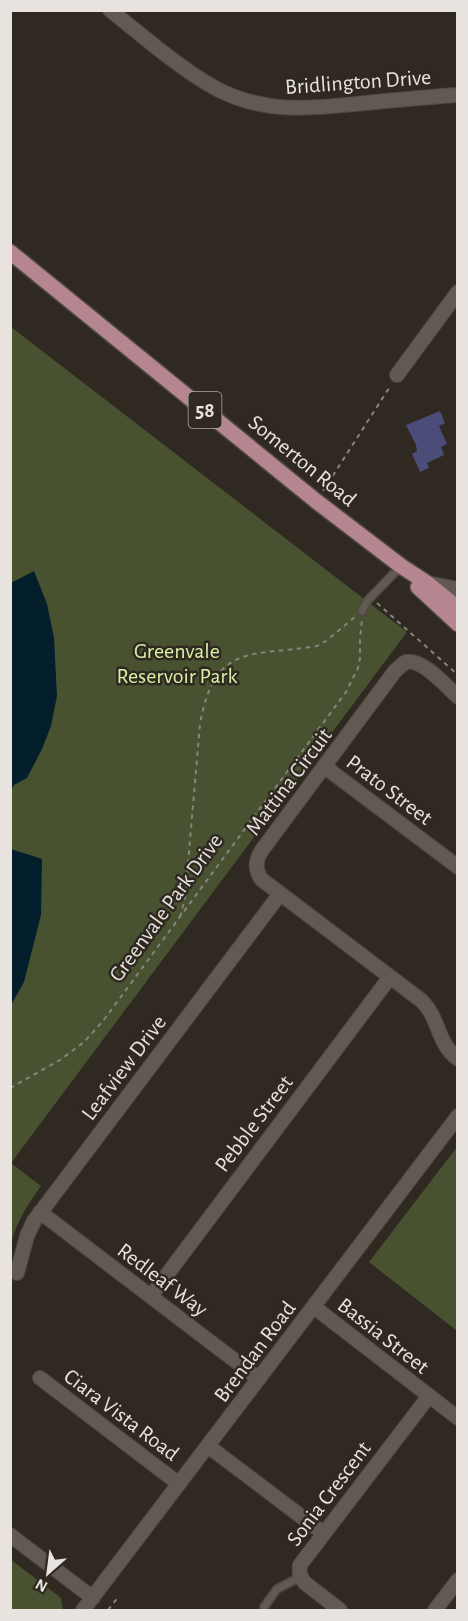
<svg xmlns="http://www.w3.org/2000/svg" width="468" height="1621" font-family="'Alegreya Sans',sans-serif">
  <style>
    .green { fill: #485230 }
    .water { fill: #021f2b }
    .building { fill: #4b4c77 }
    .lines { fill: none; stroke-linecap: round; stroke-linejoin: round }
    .service-casing { stroke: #4d4842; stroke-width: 10 }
    .minor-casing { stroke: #4d4842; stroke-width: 16 }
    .primary-casing { stroke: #4d4842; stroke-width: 18 }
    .path { stroke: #88837d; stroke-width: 2; stroke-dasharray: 4.5 4.5; stroke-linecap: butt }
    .service { stroke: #625a52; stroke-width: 7 }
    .minor { stroke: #625a52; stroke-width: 14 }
    .primary { stroke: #b5868f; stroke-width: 15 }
    .labels { text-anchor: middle; stroke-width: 5; stroke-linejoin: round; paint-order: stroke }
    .shield { fill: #2f2922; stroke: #b0aba6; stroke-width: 1.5 }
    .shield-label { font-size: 21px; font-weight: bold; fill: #e8e3de }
    .street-label { font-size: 22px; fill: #e8e3de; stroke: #2f2922 }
    .park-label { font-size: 22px; fill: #d9efa4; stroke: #2f2922 }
  </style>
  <rect width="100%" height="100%" fill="#2f2922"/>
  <path class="green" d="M 11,327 L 407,632 L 11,1163 L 41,1186 C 28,1204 17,1221 11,1243 Z
    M 457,1147 L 457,1331 L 369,1262 Z
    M 10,1559 L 61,1598 L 63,1610 L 11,1610 Z"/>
  <path class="water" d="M 34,571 L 47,604 L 54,638 L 57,696 L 51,726 L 42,749 L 27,778 L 14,785 L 11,790 L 11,583 Z
    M 11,849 L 42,859 L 41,915 L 24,982 L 11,1005 Z"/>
  <path class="building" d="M 440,411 L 445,423 L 439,426 L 447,444 L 441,447 L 444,455 L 427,463 L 429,468 L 420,472 L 412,454 L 417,451 L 416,445 L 406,425 Z"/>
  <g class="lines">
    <defs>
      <path id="service" d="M 362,611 L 368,600 L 401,566
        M 264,1607 L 277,1589 L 300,1577"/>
      <path id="minor" d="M 110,10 C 143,36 180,69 217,89 C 267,115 313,108 366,103 C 396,100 427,97 458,95
        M 397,375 L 458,292
        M 427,583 L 458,589
        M 458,697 C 447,687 422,658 406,662 C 402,664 399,668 395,671 L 262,850 C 255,861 255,868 261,879 L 422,1001 C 441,1021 436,1042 458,1059
        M 325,767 L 458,867
        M 40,1212 L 259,1379
        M 17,1273 L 27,1236 L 34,1221 L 280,894
        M 151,1296 L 390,977
        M 314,1307 L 458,1418
        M 40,1378 L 179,1484
        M 208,1446 L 323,1533
        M 10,1535 L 93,1598
        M 83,1610 L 458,1116
        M 340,1610 L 305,1583 C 300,1577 299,1573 300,1565 L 429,1396
        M 435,1610 L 458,1580"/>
      <path id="primary" d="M 10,252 L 316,501 L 401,566 L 427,583 L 458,608
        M 418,587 L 458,624"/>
    </defs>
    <use href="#service" class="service-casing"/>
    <use href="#minor" class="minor-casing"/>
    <use href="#primary" class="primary-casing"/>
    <path class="path" d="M 323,491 L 391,385
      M 377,603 L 458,675
      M 180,917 L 185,898 L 200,724 C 215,642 250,657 317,646 L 326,641 L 355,617
      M 10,1088 L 60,1060 L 84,1042 L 103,1021 L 346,692 L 358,668 L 360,658 L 360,639 L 362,620
      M 108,1610 L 119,1596"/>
    <use href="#service" class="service"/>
    <use href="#minor" class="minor"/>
    <use href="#primary" class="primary"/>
  </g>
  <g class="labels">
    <rect class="shield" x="188.5" y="392" width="33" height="36" rx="4.5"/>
    <g class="shield-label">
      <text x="205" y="417">58</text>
    </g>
    <g class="street-label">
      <text transform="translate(358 81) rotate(-4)" y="8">Bridlington Drive</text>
      <text transform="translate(303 460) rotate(39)" y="8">Somerton Road</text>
      <text transform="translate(288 781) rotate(-53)" y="8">Mattina Circuit</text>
      <text transform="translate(390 789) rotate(37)" y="8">Prato Street</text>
      <text transform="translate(165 907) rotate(-54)" y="8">Greenvale Park Drive</text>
      <text transform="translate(123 1067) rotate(-53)" y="8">Leafview Drive</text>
      <text transform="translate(253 1123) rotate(-53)" y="8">Pebble Street</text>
      <text transform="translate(163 1279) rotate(37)" y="8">Redleaf Way</text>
      <text transform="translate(384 1335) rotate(38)" y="8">Bassia Street</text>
      <text transform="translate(254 1351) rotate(-53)" y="8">Brendan Road</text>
      <text transform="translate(122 1414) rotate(37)" y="8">Ciara Vista Road</text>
      <text transform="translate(328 1493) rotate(-53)" y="8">Sonia Crescent</text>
    </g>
    <g class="park-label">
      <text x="177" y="658">Greenvale<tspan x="177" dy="25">Reservoir Park</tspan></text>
    </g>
  </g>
  <rect width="468" height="1621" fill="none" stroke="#e8e3de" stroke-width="24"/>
  <g transform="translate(48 1573) rotate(208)" stroke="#2f2922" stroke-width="4.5" paint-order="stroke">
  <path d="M0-4.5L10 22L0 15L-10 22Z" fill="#e8e3de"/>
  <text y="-9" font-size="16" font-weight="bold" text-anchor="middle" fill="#e8e3de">N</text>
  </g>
</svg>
